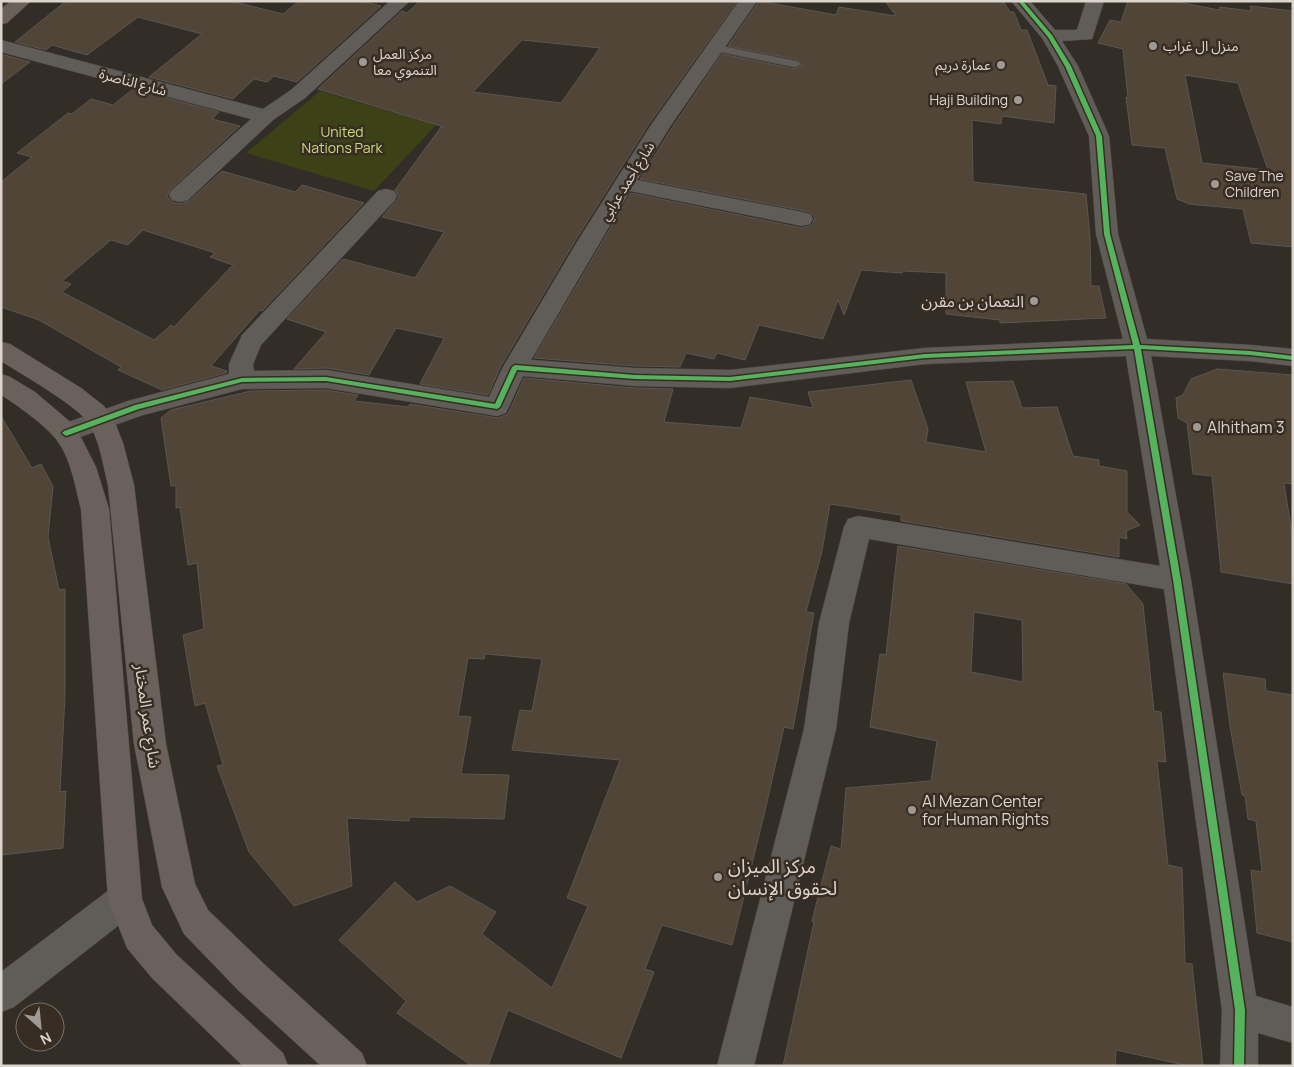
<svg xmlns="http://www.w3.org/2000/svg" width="1294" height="1067" font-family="Manrope,'Noto Sans Arabic',sans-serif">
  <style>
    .green { fill: #3c4216 }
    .building { fill: #504536; stroke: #5b5651; fill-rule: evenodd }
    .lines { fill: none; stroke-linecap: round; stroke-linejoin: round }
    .service-casing { stroke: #504b45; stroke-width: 2 }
    .minor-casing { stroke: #504b45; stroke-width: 1 }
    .secondary-casing { stroke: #504b45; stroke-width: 1 }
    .service { fill: #605c57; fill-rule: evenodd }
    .minor { fill: #605c57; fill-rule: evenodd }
    .secondary { fill: #6a615d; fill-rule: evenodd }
    .cycleway-casing { stroke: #372d22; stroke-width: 3 }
    .cycleway { fill: #56b35d; fill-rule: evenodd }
    .poi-dot { fill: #a09a94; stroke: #372d22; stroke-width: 2 }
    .labels { text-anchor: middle; stroke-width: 5; stroke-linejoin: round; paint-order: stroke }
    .far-poi-label { font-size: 14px; fill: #dcd5ce; stroke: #372d22; text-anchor: start }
    .far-street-label { font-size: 14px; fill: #dcd5ce; stroke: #372d22 }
    .far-park-label { font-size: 14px; fill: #cadc79; stroke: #372d22 }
    .poi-label { font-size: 16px; fill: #dcd5ce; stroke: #372d22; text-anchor: start }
    .street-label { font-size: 16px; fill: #dcd5ce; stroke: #372d22 }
    .near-poi-label { font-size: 19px; fill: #dcd5ce; stroke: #372d22; text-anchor: start }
  </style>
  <rect width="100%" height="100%" fill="#322d27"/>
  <path class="green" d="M 320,91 L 436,125 L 374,191 L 246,153 Z"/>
  <path class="building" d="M 66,1 L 230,1 L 283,14 L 299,1 L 362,1 L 381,6 L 297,82 L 274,76 L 267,82 L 254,79 L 233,99 L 149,77 L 202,34 L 138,17 L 87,55 L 52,45 L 46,50 L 15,42 Z
    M 420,1 L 737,1 L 649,124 L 575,241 L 501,366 L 488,395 L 420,384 L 444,338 L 396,328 L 369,375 L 326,368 L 294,369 L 326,332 L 287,319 L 343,259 L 415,278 L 444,232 L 382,217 L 399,197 L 395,190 L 441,127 L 444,127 L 318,89 L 402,11 L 407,13 ZM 522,40 L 600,48 L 561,103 L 473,92 Z
    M 759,1 L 836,15 L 839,7 L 896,16 L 885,1 L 1003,1 L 1010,12 L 1014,12 L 1021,30 L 1027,30 L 1048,85 L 1056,86 L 1054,123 L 1002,116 L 1001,124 L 972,120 L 973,182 L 1086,194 L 1090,238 L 1091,286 L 1099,286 L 1106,318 L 1000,323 L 1000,320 L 946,314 L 946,273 L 903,271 L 902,273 L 861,270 L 844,315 L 838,300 L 823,339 L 759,325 L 745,360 L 717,353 L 714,359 L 686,353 L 680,367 L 635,366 L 534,358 L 631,193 L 802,228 L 812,225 L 815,218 L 810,212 L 640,179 L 673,126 L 722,54 L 795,69 L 803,65 L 795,59 L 728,46 Z
    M 1128,1 L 1173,1 L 1219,10 L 1220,7 L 1251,11 L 1250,6 L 1293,11 L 1293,247 L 1251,243 L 1243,209 L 1189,204 L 1177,199 L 1165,148 L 1132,145 L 1126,97 L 1128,98 L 1123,49 L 1098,43 L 1110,20 L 1121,22 ZM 1185,75 L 1238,83 L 1268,170 L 1202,163 Z
    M 1,54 L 30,62 L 1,84 Z
    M 133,89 L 219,112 L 212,119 L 240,126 L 171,189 L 167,196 L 172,202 L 180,204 L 189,201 L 222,171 L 295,192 L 302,185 L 364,203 L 262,311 L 260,310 L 211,366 L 227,371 L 226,373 L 162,390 L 118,370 L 121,367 L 39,320 L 1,307 L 1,182 L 32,157 L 17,153 L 68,113 L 72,114 L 91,99 L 113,105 ZM 143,230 L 215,253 L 210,257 L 233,265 L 174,327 L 171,325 L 154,340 L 62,292 L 71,284 L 62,281 L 111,240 L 128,245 Z
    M 1217,369 L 1293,375 L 1293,484 L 1284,483 L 1293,540 L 1293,584 L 1221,572 L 1212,476 L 1193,474 L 1187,423 L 1178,418 L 1176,398 L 1183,395 L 1191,379 Z
    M 524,378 L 635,388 L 673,389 L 664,422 L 741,428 L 750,397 L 813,408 L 808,392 L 911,380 L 928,429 L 926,442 L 986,452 L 966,382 L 1013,381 L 1022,408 L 1057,407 L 1073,456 L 1099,460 L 1099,466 L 1127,471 L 1127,512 L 1140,525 L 1126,531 L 1127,539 L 1119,537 L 1119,557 L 901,521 L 901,515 L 830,504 L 822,551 L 806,612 L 814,613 L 793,729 L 784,727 L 765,811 L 732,945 L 662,925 L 645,969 L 654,972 L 621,1058 L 508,1010 L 488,1066 L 472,1066 L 397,1013 L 406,1001 L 339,940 L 395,882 L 417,902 L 450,886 L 496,912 L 482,934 L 552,988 L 588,906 L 567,898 L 620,760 L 512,750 L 520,710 L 532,711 L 542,659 L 485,654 L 484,659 L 468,658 L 458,716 L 471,717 L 461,774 L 509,775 L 504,819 L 410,817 L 409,821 L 347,818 L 352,886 L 294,906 L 249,852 L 217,766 L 223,765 L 205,703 L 195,706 L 183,635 L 204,629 L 197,563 L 188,565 L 180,507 L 176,508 L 176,485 L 171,486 L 161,418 L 171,410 L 251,391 L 326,390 L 358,395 L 354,401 L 408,407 L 410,404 L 498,418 L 508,414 Z
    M 1,416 L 32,468 L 41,464 L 53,486 L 48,537 L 59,590 L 65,589 L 65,695 L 60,792 L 66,791 L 63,848 L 1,855 Z
    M 898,546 L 1126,584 L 1143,604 L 1154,711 L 1161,712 L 1166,762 L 1157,761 L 1168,865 L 1182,868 L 1185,963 L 1192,964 L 1203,1066 L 1189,1066 L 1116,1050 L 1115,1066 L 783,1066 L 814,922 L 812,921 L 831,846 L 841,849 L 846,788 L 931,781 L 937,741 L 870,727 L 880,654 L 886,655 ZM 974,612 L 1022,620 L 1023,682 L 971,672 Z
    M 1223,673 L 1265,679 L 1266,691 L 1293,695 L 1293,942 L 1257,933 L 1251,870 L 1262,872 L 1256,821 L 1248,819 L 1245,796 L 1242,795 L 1230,726 Z"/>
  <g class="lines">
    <defs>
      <path id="service" d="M 716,45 L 795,61 L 801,64 L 795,67 L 712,50 L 710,48 Z"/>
      <path id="minor" d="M 390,1 L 410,1 L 305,98 L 273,120 L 188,200 L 180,202 L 172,200 L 169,195 L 172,190 L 251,119 L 1,52 L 1,40 L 263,109 L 291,90 Z
        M 739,1 L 757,1 L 671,125 L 637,180 L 802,212 L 810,214 L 813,219 L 810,224 L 802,226 L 630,191 L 531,360 L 635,368 L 730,370 L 925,348 L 1123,339 L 1096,234 L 1089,136 L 1058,66 L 1042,38 L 1011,1 L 1030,1 L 1055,30 L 1077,30 L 1086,1 L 1104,1 L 1092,39 L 1062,41 L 1078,66 L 1109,136 L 1118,234 L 1147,339 L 1250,345 L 1293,349 L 1293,366 L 1250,361 L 1151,356 L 1191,580 L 1256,996 L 1293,1007 L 1293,1043 L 1258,1033 L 1258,1066 L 1220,1066 L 1222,1010 L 1164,589 L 869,539 L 849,623 L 836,729 L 754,1066 L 717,1066 L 804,729 L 819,623 L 844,527 L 848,519 L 858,516 L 1160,566 L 1126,356 L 925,364 L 730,388 L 635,386 L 523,376 L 506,413 L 497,416 L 326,388 L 242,389 L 143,415 L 66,442 L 57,440 L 53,433 L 57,426 L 128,401 L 229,374 L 229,364 L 242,335 L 378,191 L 386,189 L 394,191 L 397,196 L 394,201 L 261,345 L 253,364 L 254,371 L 326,370 L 489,397 L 503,367 L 577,242 L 651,125 Z
        M 125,882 L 137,887 L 142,899 L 137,911 L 14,1007 L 1,1012 L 1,972 L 113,887 Z"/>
      <path id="secondary" d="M 11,1 L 31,1 L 7,23 L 1,24 L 1,9 Z
        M 1,342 L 10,344 L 81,388 L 104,406 L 114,420 L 123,443 L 134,485 L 166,744 L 195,884 L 208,910 L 264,964 L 362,1053 L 367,1066 L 321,1066 L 238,990 L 184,934 L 162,887 L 134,744 L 108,485 C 103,465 100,443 90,425 C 80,407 21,374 1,361 Z
        M 1,374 L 10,377 L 35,392 L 75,426 L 96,467 L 109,509 L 142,899 L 152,925 L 176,954 L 283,1053 L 288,1066 L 243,1066 L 152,978 L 127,948 L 108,899 L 81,509 C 75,486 71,458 56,439 C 46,426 16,404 1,395 Z"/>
    </defs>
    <use href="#service" class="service-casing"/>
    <use href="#minor" class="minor-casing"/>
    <use href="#secondary" class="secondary-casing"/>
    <use href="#service" class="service"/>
    <use href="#minor" class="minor"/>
    <use href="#secondary" class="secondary"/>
    <defs>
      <path id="cycleway" d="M 1018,1 L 1023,1 L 1052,35 L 1071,66 L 1102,136 L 1110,234 L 1140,345 L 1250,351 L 1293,356 L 1293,360 L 1250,355 L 1141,349 L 1181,580 L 1245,1010 L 1244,1066 L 1234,1066 L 1235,1010 L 1173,580 L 1134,349 L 925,358 L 730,381 L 635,379 L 517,370 L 500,407 L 497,409 L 326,381 L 242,382 L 139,409 L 66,436 L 62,433 L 64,431 L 135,405 L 242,378 L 326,377 L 495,404 L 512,367 L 515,365 L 635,375 L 730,377 L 925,354 L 1133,345 L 1104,234 L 1096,136 L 1065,66 L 1048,37 Z"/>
    </defs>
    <use href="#cycleway" class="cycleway-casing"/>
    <use href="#cycleway" class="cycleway"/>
  </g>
  <g class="poi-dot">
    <circle cx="1153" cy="46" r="5"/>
    <circle cx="363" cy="62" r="5"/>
    <circle cx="1001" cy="65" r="5"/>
    <circle cx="1018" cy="100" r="5"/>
    <circle cx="1215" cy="184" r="5"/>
    <circle cx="1034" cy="301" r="5"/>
    <circle cx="1197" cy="427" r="5"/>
    <circle cx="912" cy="810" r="5"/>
    <circle cx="718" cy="877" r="5"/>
  </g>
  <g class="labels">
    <g class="far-poi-label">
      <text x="1163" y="51">منزل ال غراب</text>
      <text x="373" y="59">مركز العمل<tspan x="373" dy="16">التنموي معا</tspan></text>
      <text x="991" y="70" text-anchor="end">عمارة دريم</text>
      <text x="1008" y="105" text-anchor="end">Haji Building</text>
      <text x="1225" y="181">Save The<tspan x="1225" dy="16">Children</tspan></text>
    </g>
    <g class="far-street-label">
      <text transform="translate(133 82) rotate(15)" y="5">شارع الناصرة</text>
      <text transform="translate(627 181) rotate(-58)" y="5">شارع أحمد عرابي</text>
    </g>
    <g class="far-park-label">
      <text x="342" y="137">United<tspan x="342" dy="16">Nations Park</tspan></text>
    </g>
    <g class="poi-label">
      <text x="1024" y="307" text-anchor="end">النعمان بن مقرن</text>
      <text x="1207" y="433">Alhitham 3</text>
      <text x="922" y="807">Al Mezan Center<tspan x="922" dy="18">for Human Rights</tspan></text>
    </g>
    <g class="street-label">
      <text transform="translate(148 716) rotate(82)" y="6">شارع عمر المختار</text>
    </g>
    <g class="near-poi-label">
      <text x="728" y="873">مركز الميزان<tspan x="728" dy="22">لحقوق الإنسان</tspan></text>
    </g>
  </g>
  <rect width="1294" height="1067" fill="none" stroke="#dcd5ce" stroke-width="5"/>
  <g transform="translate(40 1027) rotate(153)"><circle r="24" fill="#372d22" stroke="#797067"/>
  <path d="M0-4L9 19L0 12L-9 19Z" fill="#a09a94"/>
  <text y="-8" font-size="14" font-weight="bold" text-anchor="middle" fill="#dcd5ce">N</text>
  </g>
</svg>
